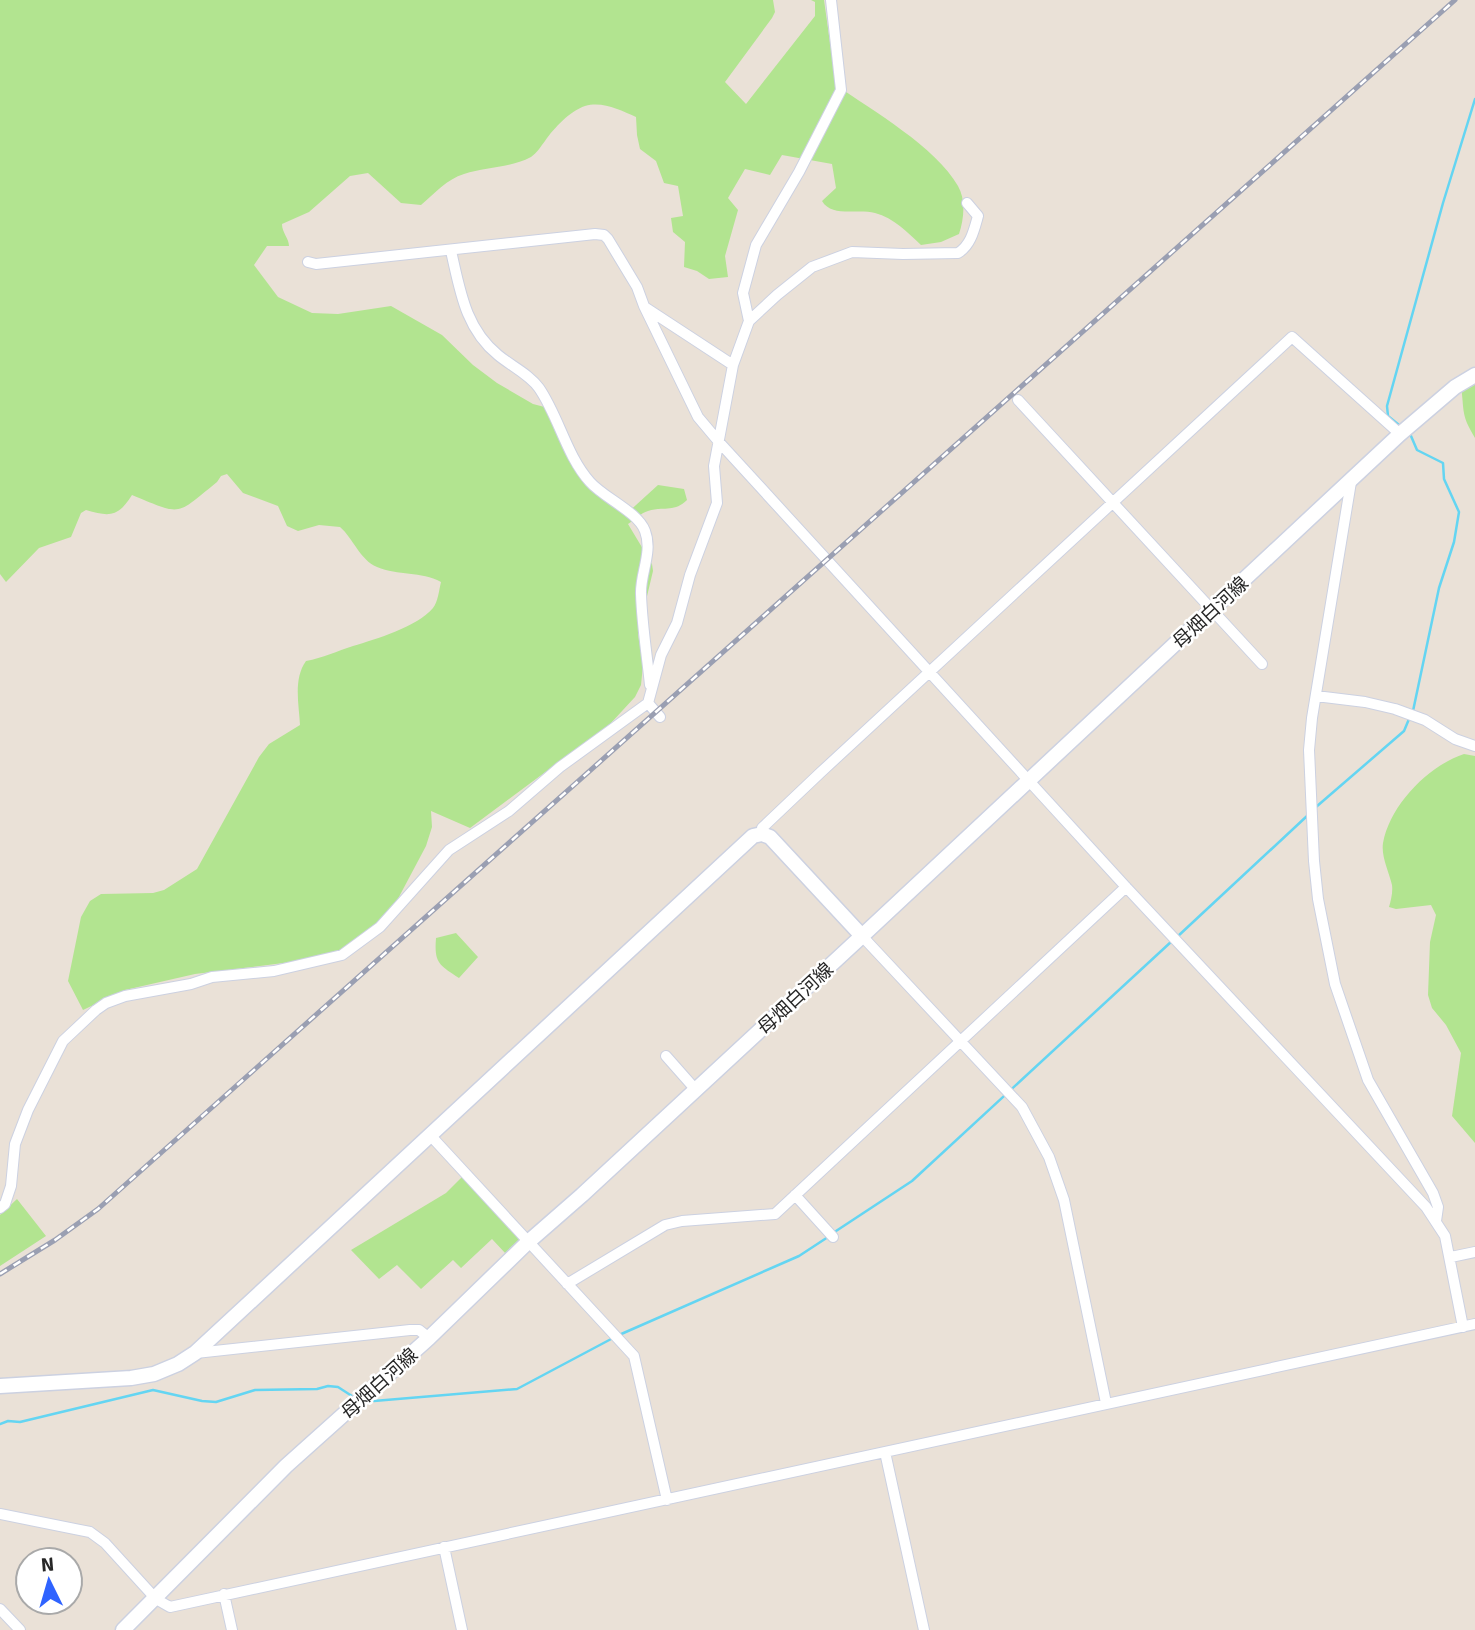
<svg xmlns="http://www.w3.org/2000/svg" width="1475" height="1630" font-family="Signika,'Noto Sans JP',sans-serif">
  <style>
    .green { fill: #b2e490 }
    .lines { fill: none; stroke-linecap: round; stroke-linejoin: round }
    .stream { stroke: #64d5f2; stroke-width: 2.5 }
    .street-casing { stroke: #ccd1e1; stroke-width: 12 }
    .secondary-casing { stroke: #ccd1e1; stroke-width: 17 }
    .street { stroke: #fff; stroke-width: 10 }
    .secondary { stroke: #fff; stroke-width: 14 }
    .rail-casing { stroke: #9a9fb2; stroke-width: 5 }
    .rail { stroke: #fff; stroke-width: 2.5; stroke-dasharray: 8; stroke-linecap: butt }
    .labels { text-anchor: middle; stroke-width: 5; stroke-linejoin: round; paint-order: stroke }
    .street-label { font-size: 19px; fill: #272727; stroke: #fff }
  </style>
  <rect width="100%" height="100%" fill="#eae1d7"/>
  <path class="green" d="M 0,0 L 773,0 L 775,12 L 772,18 L 725,82 L 746,104 L 815,16 L 815,2 L 811,0 L 824,0 L 836,85 C 873,111 936,147 958,186 C 966,200 964,219 959,234 L 941,242 L 921,245 C 907,232 894,218 875,213 C 858,208 832,218 822,201 L 836,188 L 832,164 L 782,155 L 770,175 L 745,169 L 728,198 L 738,210 L 725,256 L 728,277 L 709,279 L 697,271 L 684,267 L 685,242 L 673,232 L 671,218 L 683,216 L 678,186 L 664,183 L 656,161 L 640,149 L 637,135 L 636,117 C 620,110 603,101 585,106 C 570,111 554,128 545,141 C 541,146 537,153 531,157 C 510,168 486,167 464,174 C 447,179 434,194 421,205 L 401,203 L 368,173 L 350,176 L 309,212 L 282,224 C 282,233 289,238 289,246 L 267,246 L 254,265 L 278,297 L 312,313 L 338,314 L 391,306 L 442,335 L 473,365 L 497,383 L 533,404 L 556,410 L 581,462 L 603,499 L 625,515 L 658,485 L 684,489 L 687,500 C 674,513 663,506 648,511 C 641,513 634,520 628,524 L 652,564 L 653,571 L 638,634 L 643,665 L 641,685 L 635,697 L 610,724 L 470,828 L 431,811 L 432,827 L 426,846 L 392,910 L 348,948 L 299,961 L 195,974 L 125,990 L 83,1010 L 68,981 L 81,917 L 90,901 L 101,894 L 153,893 L 164,890 L 197,869 L 259,757 L 269,744 L 300,725 C 299,705 293,679 306,661 C 323,658 337,651 353,646 C 376,639 417,627 433,608 C 438,602 439,590 441,582 C 421,571 398,576 377,567 C 360,560 353,538 340,527 L 319,525 L 298,531 L 287,526 L 278,506 L 243,493 L 227,474 L 221,476 L 217,482 C 175,516 183,516 132,495 C 118,517 110,517 86,510 L 81,513 L 71,537 L 39,548 L 6,582 L 0,574 Z
    M 1475,375 L 1475,438 C 1468,426 1464,419 1463,406 C 1462,387 1458,389 1475,375 Z
    M 1464,754 L 1475,756 L 1475,1143 L 1452,1116 L 1461,1053 L 1446,1025 L 1432,1008 L 1428,995 L 1430,942 L 1436,915 L 1431,905 L 1396,909 L 1389,907 C 1391,900 1393,892 1392,885 C 1389,872 1381,857 1383,843 C 1390,805 1428,766 1464,754 Z
    M 456,933 L 478,957 L 459,978 C 439,965 434,963 436,938 Z
    M 464,1175 L 522,1240 L 506,1254 L 492,1239 L 461,1268 L 453,1260 L 421,1289 L 397,1265 L 379,1279 L 351,1250 L 446,1193 Z
    M 17,1199 L 46,1236 L 0,1266 L 0,1215 Z"/>
  <g class="lines">
    <path class="stream" d="M 1399,425 L 1388,416 L 1387,406 L 1443,203 L 1475,99
      M 1411,436 L 1417,450 L 1443,463 L 1444,479 L 1459,512 L 1454,542 L 1439,588 L 1413,711
      M 1316,807 L 1404,731 L 1409,719
      M 1177,937 L 1307,816
      M 833,1233 L 912,1181 L 1172,941
      M 619,1335 L 799,1256 L 828,1237
      M 374,1401 L 517,1389 L 613,1338
      M 0,1424 L 8,1421 L 20,1422 L 153,1390 L 202,1401 L 216,1402 L 255,1390 L 317,1389 L 328,1386 L 338,1387 L 355,1398"/>
    <defs>
      <path id="street" d="M 451,251 C 460,290 465,328 498,355 C 511,366 529,374 539,388 C 559,417 566,455 590,482 C 604,498 638,512 645,531 C 653,552 640,574 641,594 C 642,625 647,655 650,685
        M 308,262 L 316,264 L 595,234 L 604,235 L 608,239 L 637,287 L 644,306 L 698,417 L 719,442 L 1126,887 L 1426,1207 L 1445,1236 L 1463,1327
        M 646,308 L 733,365
        M 749,321 L 743,293 L 756,245 L 799,172 L 841,90 L 831,0
        M 1018,400 L 1262,664
        M 1351,482 L 1312,718 L 1309,750 L 1314,861 L 1318,899 L 1335,984 L 1368,1080 L 1433,1193 L 1438,1207 L 1436,1221
        M 1316,696 L 1365,702 L 1395,709 L 1425,720 L 1455,739 L 1475,746
        M 648,703 L 660,717
        M 762,834 L 762,828 L 820,773 L 1292,337 L 1400,434
        M 862,936 L 1022,1107 L 1049,1157 L 1064,1200 L 1106,1403
        M 666,1056 L 696,1090
        M 430,1135 L 634,1356 L 667,1500
        M 795,1195 L 833,1237
        M 0,1208 L 5,1204 L 11,1186 L 15,1144 L 28,1110 L 63,1041 L 96,1010 L 106,1003 L 125,996 L 191,984 L 212,977 L 274,971 L 342,955 L 380,927 L 449,850 L 509,811 L 560,767 L 648,703 L 661,655 L 677,623 L 690,575 L 717,503 L 714,466 L 733,365 L 749,321 L 777,295 L 812,267 L 852,252 L 903,254 L 958,253 C 971,245 974,230 978,216 L 967,203
        M 1451,1257 L 1475,1252
        M 567,1284 L 665,1225 L 682,1221 L 775,1214 L 1126,887
        M 196,1353 L 410,1330 L 419,1330 L 429,1338
        M 885,1452 L 924,1630
        M 0,1514 L 90,1532 L 105,1543 L 156,1599 L 170,1607 L 1475,1324
        M 444,1547 L 462,1630
        M 224,1594 L 232,1630
        M 0,1609 L 20,1630"/>
      <path id="secondary" d="M 0,1386 L 131,1378 L 154,1374 L 178,1364 L 195,1353 L 753,836 L 762,834 L 770,837 L 862,936
        M 123,1630 L 286,1466 L 429,1338 L 527,1243 L 582,1195 L 862,936 L 1400,434 L 1455,387 L 1475,375"/>
    </defs>
    <use href="#street" class="street-casing"/>
    <use href="#secondary" class="secondary-casing"/>
    <use href="#street" class="street"/>
    <use href="#secondary" class="secondary"/>
    <defs>
      <path id="rail" d="M 0,1274 L 55,1240 L 98,1209 L 1455,0"/>
    </defs>
    <use href="#rail" class="rail-casing"/>
    <use href="#rail" class="rail"/>
  </g>
  <g class="labels">
    <g class="street-label">
      <text transform="translate(1210 612) rotate(-43)" y="7">母畑白河線</text>
      <text transform="translate(795 998) rotate(-43)" y="7">母畑白河線</text>
      <text transform="translate(379 1383) rotate(-42)" y="7">母畑白河線</text>
    </g>
  </g>
  <g transform="translate(49 1581) rotate(355)"><circle r="33" fill="#ffffff" stroke="#a9a9a9" stroke-width="2"/>
  <path d="M0-5L12 26L0 18L-12 26Z" fill="#2f63ff"/>
  <text y="-10" font-size="19" font-weight="bold" text-anchor="middle" fill="#272727">N</text>
  </g>
</svg>
